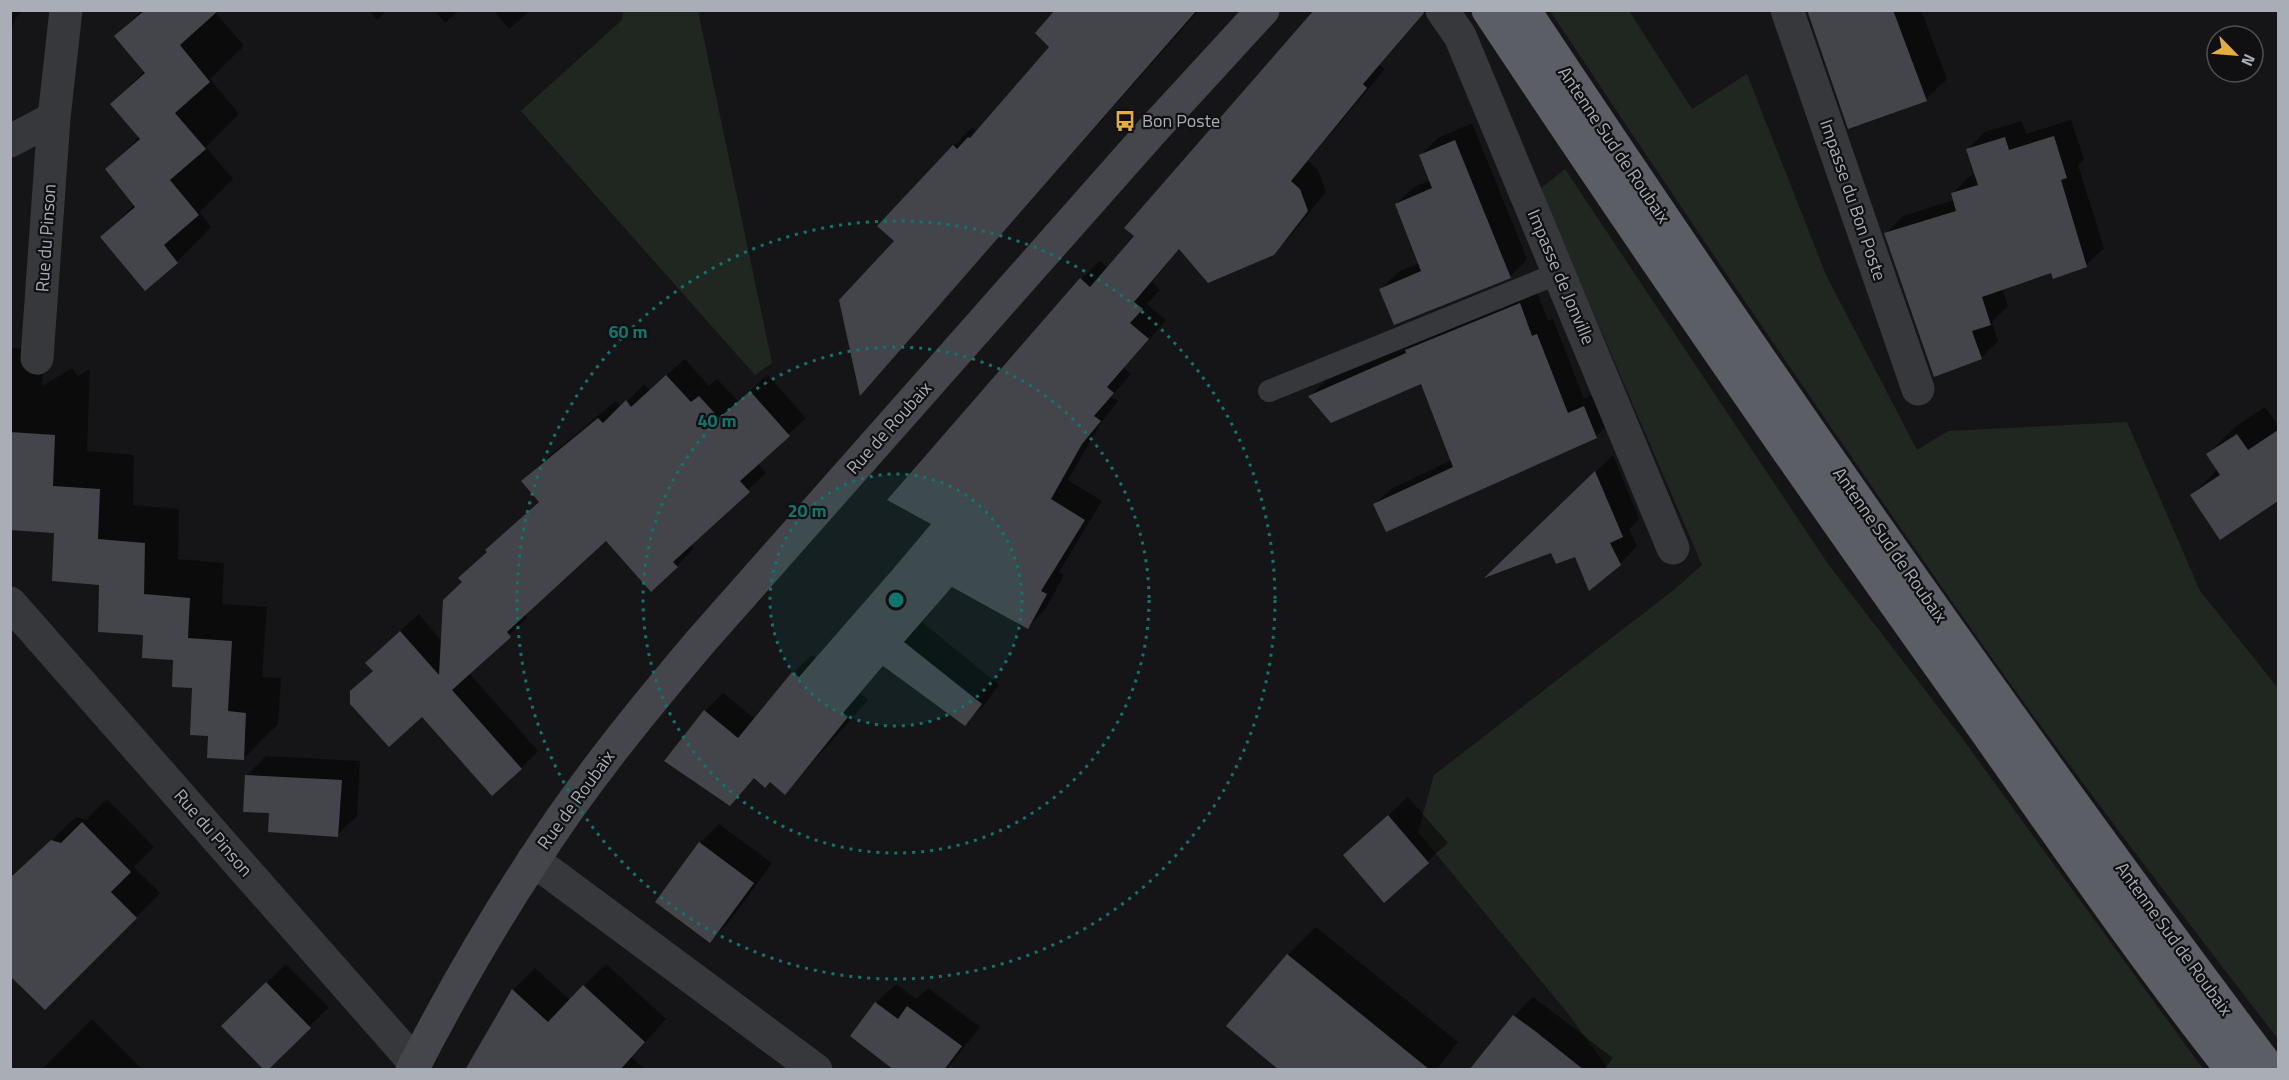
<svg xmlns="http://www.w3.org/2000/svg" width="2289" height="1080" font-family="'Titillium Web',sans-serif">
  <style>
    .green { fill: #202721 }
    .shadow { fill: #0007 }
    .building { fill: #44454a }
    .lines { fill: none; stroke-linecap: round; stroke-linejoin: round }
    .service { stroke: #37383c; stroke-width: 22 }
    .minor { stroke: #37383c; stroke-width: 33 }
    .secondary { stroke: #45464c; stroke-width: 33 }
    .trunk { stroke: #5b5e64; stroke-width: 33 }
    .ring { fill: none; stroke: #0f766e; stroke-width: 3; stroke-dasharray: 3 6 }
    .labels { text-anchor: middle; stroke-width: 4.5; stroke-linejoin: round; paint-order: stroke }
    .poi-label { font-size: 18px; fill: #a8adb6; stroke: #101012; text-anchor: start }
    .street-label { font-size: 18px; fill: #a8adb6; stroke: #101012 }
    .centre { fill: #0f766e; stroke: #101012; stroke-width: 3 }
    .ring-label { font-size: 18px; text-anchor: middle; font-weight: bold; fill: #0f766e; stroke: #101012; stroke-width: 4.5; stroke-linejoin: round; paint-order: stroke }
  </style>
  <rect width="100%" height="100%" fill="#151517"/>
  <path class="green" d="M 623,11 L 698,11 L 772,363 L 755,375 L 521,111 L 622,20 Z
    M 1550,11 L 1629,11 L 1692,109 L 1747,74 L 1826,275 L 1917,450 L 1948,431 L 2127,422 L 2200,591 L 2278,688 L 2278,1039 C 2180,912 2082,785 1989,654 C 1839,442 1694,227 1550,11 Z
    M 1565,169 L 1828,564 L 1962,738 L 2203,1069 L 1608,1069 L 1570,1016 L 1418,832 L 1434,775 L 1675,589 L 1702,565 L 1540,189 Z"/>
  <path class="shadow" d="M 10,10 L 23,10 L 15,19 L 10,36 Z
    M 142,10 L 217,10 L 215,12 L 244,46 L 210,79 L 239,114 L 206,147 L 233,179 L 200,212 L 211,227 L 177,262 L 102,237 L 135,204 L 107,170 L 140,136 L 112,104 L 145,70 L 116,36 Z
    M 369,10 L 388,10 L 377,20 Z
    M 434,10 L 460,10 L 445,23 Z
    M 493,10 L 531,10 L 509,29 Z
    M 1057,10 L 1199,10 L 861,393 L 896,241 L 879,226 L 972,127 L 976,131 L 988,119 L 1051,47 Z
    M 1316,10 L 1427,10 L 1380,65 L 1385,69 L 1308,161 L 1318,170 L 1326,192 L 1292,234 L 1273,253 L 1180,248 L 1152,282 L 1160,290 L 1147,304 L 1166,320 L 1124,368 L 1131,374 L 1111,397 L 1118,401 L 1100,424 L 1068,480 L 1102,501 L 1059,572 L 1064,575 L 1046,608 L 1028,627 L 953,586 L 922,622 L 999,685 L 983,706 L 965,724 L 884,666 L 860,693 L 868,700 L 785,793 L 771,781 L 755,777 L 730,804 L 705,711 L 723,693 L 755,719 L 793,673 L 812,655 L 817,659 L 934,524 L 890,500 L 1081,279 L 1100,261 L 1108,268 Z
    M 1894,10 L 1921,10 L 1947,79 L 1926,99 L 1878,16 Z
    M 2071,120 L 2084,159 L 2078,165 L 2104,248 L 2086,265 L 2052,271 L 2002,288 L 2008,306 L 1992,322 L 1998,341 L 1981,358 L 1886,234 L 1903,216 L 1954,200 L 1952,194 L 1970,176 L 1976,174 L 1968,149 L 1985,132 L 2022,121 L 2026,134 Z
    M 1472,123 L 1527,259 L 1510,277 L 1381,289 L 1398,272 L 1420,263 L 1396,204 L 1414,187 L 1431,180 L 1421,155 L 1438,138 Z
    M 1536,289 L 1548,321 L 1553,319 L 1584,399 L 1600,391 L 1612,421 L 1596,436 L 1375,504 L 1391,489 L 1452,460 L 1422,382 L 1310,396 L 1325,381 Z
    M 10,348 L 44,350 L 42,386 L 72,368 L 78,376 L 90,369 L 87,451 L 134,455 L 133,505 L 179,509 L 178,559 L 224,563 L 222,604 L 267,607 L 262,677 L 281,678 L 278,724 L 243,759 L 209,734 L 194,686 L 175,659 L 144,634 L 55,532 L 10,529 Z
    M 685,359 L 709,386 L 717,379 L 738,401 L 768,375 L 806,418 L 757,463 L 766,473 L 690,544 L 694,548 L 677,566 L 606,539 L 524,614 L 527,618 L 469,673 L 538,751 L 521,768 L 422,715 L 352,692 L 374,670 L 385,645 L 419,614 L 442,642 L 463,581 L 505,533 L 540,501 L 523,482 L 540,464 L 616,401 L 621,407 L 644,384 L 650,390 Z
    M 2265,407 L 2277,424 L 2278,423 L 2278,499 L 2220,538 L 2192,495 L 2218,469 L 2208,454 L 2236,426 Z
    M 1613,455 L 1639,519 L 1629,529 L 1637,546 L 1620,564 L 1552,551 L 1490,574 Z
    M 266,756 L 360,761 L 357,816 L 337,835 L 270,812 L 247,775 Z
    M 1408,797 L 1448,843 L 1384,900 L 1345,855 Z
    M 107,799 L 154,847 L 134,867 L 160,893 L 45,1008 L 10,974 L 10,874 L 13,877 L 76,817 L 86,820 Z
    M 719,824 L 772,863 L 729,922 L 710,941 L 657,902 L 700,843 Z
    M 1316,927 L 1458,1042 L 1436,1070 L 1282,1070 L 1228,1026 L 1288,955 Z
    M 286,964 L 329,1007 L 266,1069 L 224,1026 Z
    M 606,964 L 666,1019 L 632,1057 L 645,1070 L 467,1070 L 513,990 L 535,968 L 570,1000 Z
    M 896,984 L 916,999 L 928,988 L 980,1027 L 946,1070 L 911,1070 L 852,1036 L 876,1003 Z
    M 1533,997 L 1613,1058 L 1604,1070 L 1481,1070 L 1514,1016 Z
    M 92,1019 L 143,1070 L 41,1070 Z"/>
  <path class="building" d="M 145,10 L 219,10 L 180,45 L 210,82 L 175,113 L 206,149 L 170,180 L 199,215 L 164,245 L 178,263 L 145,291 L 100,237 L 135,207 L 105,169 L 140,139 L 110,104 L 145,73 L 114,36 Z
    M 1055,10 L 1197,10 L 860,396 L 839,300 L 894,241 L 877,226 L 953,145 L 957,149 L 968,137 L 970,138 L 1049,47 L 1035,33 Z
    M 1314,10 L 1423,10 L 1424,13 L 1363,84 L 1367,88 L 1291,181 L 1300,189 L 1308,211 L 1274,255 L 1208,283 L 1179,249 L 1134,302 L 1143,309 L 1130,323 L 1149,339 L 1107,387 L 1114,393 L 1094,416 L 1101,421 L 1082,444 L 1051,499 L 1085,520 L 1041,591 L 1047,594 L 1028,629 L 952,587 L 904,642 L 982,704 L 965,726 L 883,666 L 843,713 L 848,717 L 785,795 L 770,782 L 765,788 L 754,778 L 730,806 L 664,761 L 704,710 L 738,738 L 792,672 L 799,677 L 894,568 L 931,524 L 887,500 L 1080,278 L 1090,287 L 1134,236 L 1124,228 Z
    M 1807,10 L 1893,10 L 1927,101 L 1848,129 Z
    M 2054,136 L 2067,178 L 2061,180 L 2087,267 L 2053,279 L 2051,273 L 1982,297 L 1991,325 L 1972,331 L 1982,359 L 1934,377 L 1884,233 L 1956,211 L 1951,193 L 1978,185 L 1966,149 L 2005,137 L 2009,150 Z
    M 1455,140 L 1511,278 L 1394,325 L 1379,289 L 1421,271 L 1395,204 L 1432,188 L 1419,155 Z
    M 1520,303 L 1532,336 L 1537,334 L 1568,413 L 1584,406 L 1597,438 L 1386,532 L 1373,504 L 1453,467 L 1421,384 L 1331,423 L 1308,396 L 1406,353 L 1405,350 Z
    M 666,375 L 691,402 L 699,396 L 719,418 L 750,391 L 790,436 L 740,481 L 750,492 L 673,562 L 678,567 L 651,592 L 606,541 L 507,632 L 511,637 L 452,690 L 522,769 L 492,796 L 422,717 L 389,747 L 350,704 L 350,691 L 373,671 L 365,663 L 400,631 L 439,675 L 443,600 L 462,582 L 458,578 L 487,552 L 485,550 L 539,502 L 521,481 L 598,418 L 603,423 L 626,400 L 631,407 Z
    M 2278,430 L 2278,501 L 2220,540 L 2190,495 L 2220,475 L 2206,454 L 2237,434 L 2248,450 Z
    M 10,432 L 55,435 L 53,486 L 100,489 L 98,539 L 145,543 L 144,594 L 190,598 L 188,638 L 232,641 L 228,711 L 246,713 L 244,760 L 207,758 L 208,736 L 190,735 L 192,688 L 172,687 L 173,660 L 142,658 L 143,635 L 98,632 L 99,585 L 52,581 L 54,533 L 10,530 Z
    M 1595,471 L 1623,537 L 1610,543 L 1621,565 L 1589,591 L 1575,557 L 1556,564 L 1551,553 L 1484,578 Z
    M 245,775 L 342,780 L 338,837 L 268,832 L 269,813 L 243,812 Z
    M 1388,815 L 1429,863 L 1384,903 L 1343,855 Z
    M 82,822 L 131,872 L 111,892 L 137,918 L 45,1010 L 10,976 L 10,878 L 51,840 L 61,843 Z
    M 699,842 L 754,883 L 710,943 L 655,902 Z
    M 1287,954 L 1430,1070 L 1279,1070 L 1226,1026 Z
    M 266,982 L 311,1028 L 268,1070 L 264,1070 L 221,1026 Z
    M 583,985 L 645,1042 L 620,1070 L 465,1070 L 512,989 L 548,1022 Z
    M 875,1002 L 898,1019 L 907,1006 L 962,1046 L 944,1070 L 894,1070 L 850,1036 Z
    M 1513,1015 L 1535,1031 L 1584,1070 L 1469,1070 Z"/>
  <g class="lines">
    <path class="service" d="M 1269,391 L 1559,273"/>
    <path class="minor" d="M 1442,10 L 1460,36 L 1673,548
      M 1787,10 L 1918,389
      M 54,118 L 66,10
      M 10,141 L 54,118 L 37,358
      M 10,603 L 415,1063
      M 533,860 L 816,1070"/>
    <path class="secondary" d="M 412,1070 C 449,998 489,928 533,861 C 583,783 641,712 701,641 L 1151,132 L 1263,10"/>
    <path class="trunk" d="M 1488,10 C 1639,238 1795,463 1953,685 C 2045,814 2134,946 2232,1070
      M 1524,10 C 1763,370 2010,725 2270,1070"/>
  </g>
  <circle cx="896" cy="600" r="126" fill="#0f766e" fill-opacity=".12"/>
  <g class="ring">
    <circle cx="896" cy="600" r="126"/>
    <circle cx="896" cy="600" r="253"/>
    <circle cx="896" cy="600" r="379"/>
  </g>
  <defs>
    <symbol id="bus-bare" viewBox="-9 -9 18 18"><path d="M-5-6H5V4H4V6H2V4H-2V6H-4V4H-5ZM-3.5-4V0h7V-4ZM-3.5 1.2v1.5H-2V1.2ZM2 1.2v1.5H3.5V1.2Z" fill="#e4ad41" stroke="#101012" stroke-width="2.5" paint-order="stroke"/></symbol>
  </defs>
  <g fill-rule="evenodd">
    <use href="#bus-bare" x="1110" y="106" width="30" height="30"/>
  </g>
  <g class="labels">
    <g class="poi-label">
      <text x="1142" y="127">Bon Poste</text>
    </g>
    <g class="street-label">
      <text transform="translate(1614 145) rotate(56)" y="6">Antenne Sud de Roubaix</text>
      <text transform="translate(1853 200) rotate(71)" y="6">Impasse du Bon Poste</text>
      <text transform="translate(46 238) rotate(-86)" y="6">Rue du Pinson</text>
      <text transform="translate(1561 277) rotate(67)" y="6">Impasse de Jonville</text>
      <text transform="translate(889 428) rotate(-48)" y="6">Rue de Roubaix</text>
      <text transform="translate(1890 545) rotate(55)" y="6">Antenne Sud de Roubaix</text>
      <text transform="translate(576 800) rotate(-54)" y="6">Rue de Roubaix</text>
      <text transform="translate(213 833) rotate(49)" y="6">Rue du Pinson</text>
      <text transform="translate(2174 939) rotate(54)" y="6">Antenne Sud de Roubaix</text>
    </g>
  </g>
  <circle cx="896" cy="600" r="9" class="centre"/>
  <g class="ring-label">
    <text x="628" y="338">60 m</text>
    <text x="717" y="427">40 m</text>
    <text x="807" y="517">20 m</text>
  </g>
  <rect width="2289" height="1080" fill="none" stroke="#a8adb6" stroke-width="24"/>
  <g transform="translate(2235 54) rotate(115)"><circle r="28" fill="#101012" stroke="#4d4f54" stroke-width="1.5"/>
  <path d="M0-4.5L10 22L0 15L-10 22Z" fill="#e4ad41"/>
  <text y="-9" font-size="16" font-weight="bold" text-anchor="middle" fill="#a8adb6">N</text>
  </g>
</svg>
